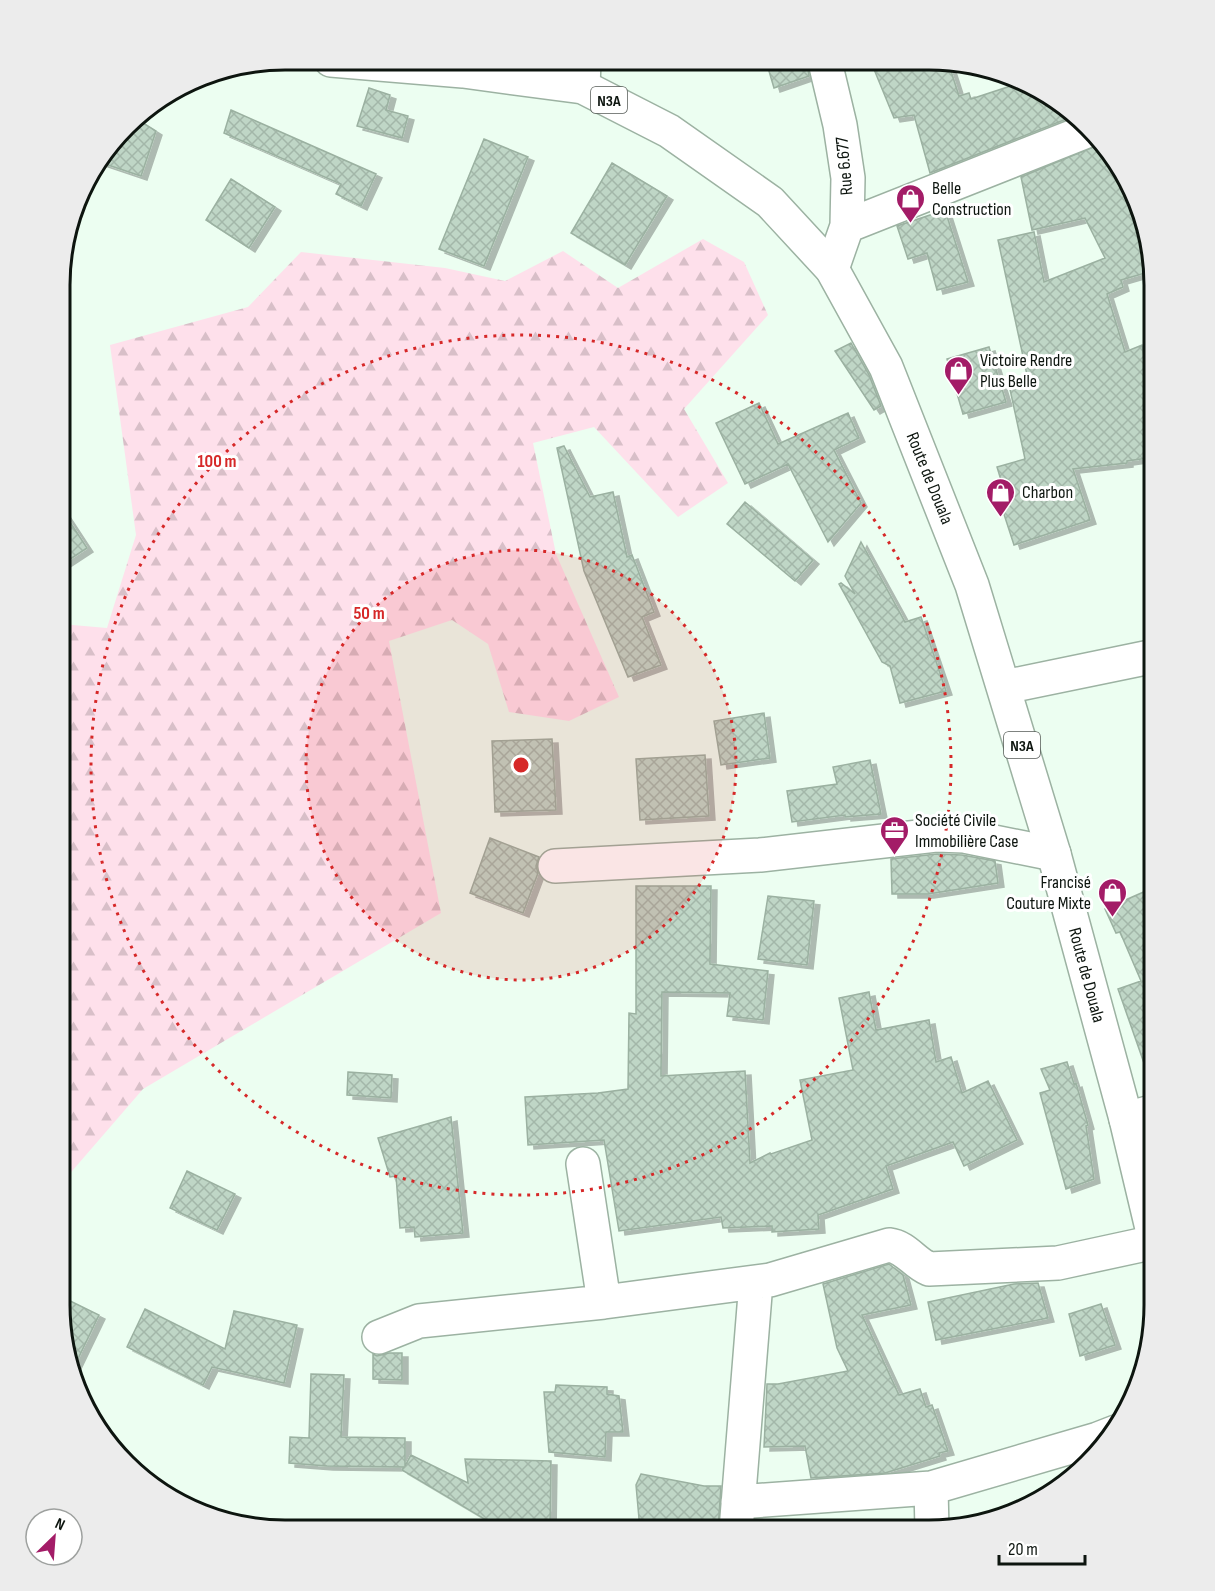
<svg xmlns="http://www.w3.org/2000/svg" width="1215" height="1591" font-family="'Sofia Sans Condensed',sans-serif">
  <style>
    .forest { fill: url(#forest-firs) }
    .building { fill: url(#building-cross-hatch); stroke: #9bb1a1; stroke-width: 1.5; filter: url(#shadow) }
    .lines { fill: none; stroke-linecap: round; stroke-linejoin: round }
    .minor-casing { stroke: #9cb2a2; stroke-width: 36 }
    .highway-casing { stroke: #9cb2a2; stroke-width: 36 }
    .minor { stroke: #fff; stroke-width: 33 }
    .highway { stroke: #fff; stroke-width: 33 }
    .ring { fill: none; stroke: #d62828; stroke-width: 3; stroke-dasharray: 3 6 }
    .labels { text-anchor: middle; stroke-width: 6; stroke-linejoin: round; paint-order: stroke }
    .shield { fill: #fff; stroke: #565b57; stroke-width: 1.5 }
    .shield-label { font-size: 16px; font-weight: bold; fill: #0d150f }
    .street-label { font-size: 18px; fill: #0d150f; stroke: #fff }
    .poi-label { font-size: 18px; fill: #0d150f; stroke: #fff; text-anchor: start }
    .rim { fill: none; stroke: #0d150f; stroke-width: 3 }
    .centre { fill: #d62828; stroke: #fff; stroke-width: 3 }
    .ring-label { font-size: 18px; text-anchor: middle; font-weight: bold; fill: #d62828; stroke: #fff; stroke-width: 6; stroke-linejoin: round; paint-order: stroke }
  </style>
  <defs>
    <pattern id="forest-firs" width="22" height="20" patternUnits="userSpaceOnUse" patternTransform="scale(1.5)"><rect width="22" height="20" fill="#fee0eb"/><path d="M5 1l3.5 6h-7zM16 11l3.5 6h-7z" fill="#d8bfc8"/></pattern>
    <pattern id="building-cross-hatch" width="8" height="8" patternUnits="userSpaceOnUse" patternTransform="scale(1.5)"><rect width="8" height="8" fill="#bfd6c6"/><path d="M0 0l8 8M0 8l8-8" fill="none" stroke="#a3b7a9"/></pattern>
    <filter id="shadow"><feDropShadow dx="6" dy="4" stdDeviation="0" flood-color="#0004"/></filter>
  </defs>
  <rect width="100%" height="100%" fill="#ecfef1"/>
  <path class="forest" d="M 703,239 L 744,262 L 768,315 L 684,409 L 728,483 L 678,517 L 594,427 L 533,443 L 556,554 L 619,697 L 569,721 L 509,712 L 488,644 L 452,620 L 389,641 L 441,913 L 143,1089 L 60,1185 L 61,624 L 107,628 L 136,535 L 110,345 L 248,307 L 301,252 L 445,268 L 505,281 L 563,251 L 618,288 Z"/>
  <path class="building" d="M 766,61 L 807,62 L 809,76 L 774,88 Z
    M 871,62 L 948,62 L 959,96 L 969,93 L 971,99 L 1023,82 L 1067,106 L 1074,116 L 930,173 L 914,115 L 894,118 Z
    M 369,88 L 390,95 L 386,110 L 408,116 L 402,138 L 357,126 Z
    M 231,110 L 376,174 L 361,206 L 336,194 L 341,184 L 224,133 Z
    M 135,118 L 156,131 L 141,176 L 99,162 Z
    M 484,139 L 528,157 L 484,266 L 439,249 Z
    M 1098,145 L 1132,185 L 1152,271 L 1121,280 L 1123,287 L 1107,294 L 1125,352 L 1142,345 L 1155,430 L 1155,457 L 1127,461 L 1127,463 L 1073,469 L 1090,520 L 1014,545 L 1000,502 L 1007,500 L 997,467 L 1025,459 L 1008,380 L 1027,375 L 998,240 L 1034,232 L 1044,282 L 1105,258 L 1085,218 L 1032,230 L 1021,177 Z
    M 612,163 L 667,196 L 625,265 L 571,233 Z
    M 231,179 L 275,207 L 249,248 L 206,220 Z
    M 945,210 L 968,282 L 937,290 L 927,253 L 908,259 L 897,226 Z
    M 851,343 L 869,375 L 881,406 L 874,410 L 835,351 Z
    M 989,347 L 1006,402 L 963,414 L 947,359 Z
    M 759,403 L 778,444 L 848,413 L 859,438 L 834,450 L 861,503 L 828,542 L 788,464 L 745,484 L 716,423 Z
    M 564,446 L 590,497 L 613,492 L 627,557 L 632,555 L 654,612 L 642,617 L 661,665 L 628,677 L 584,571 L 557,448 Z
    M 745,502 L 813,560 L 795,581 L 727,524 Z
    M 62,510 L 87,548 L 61,565 L 61,545 Z
    M 861,542 L 905,622 L 921,617 L 946,691 L 900,703 L 890,666 L 882,662 L 839,584 L 841,583 L 855,594 L 845,576 Z
    M 764,713 L 770,758 L 721,765 L 714,721 Z
    M 552,739 L 556,810 L 495,812 L 492,741 Z
    M 705,755 L 709,816 L 640,820 L 636,759 Z
    M 870,760 L 881,814 L 845,817 L 845,815 L 792,822 L 787,791 L 837,784 L 833,767 Z
    M 490,838 L 539,857 L 536,866 L 538,873 L 523,913 L 470,893 Z
    M 937,854 L 962,855 L 995,861 L 998,883 L 928,894 L 892,894 L 891,859 Z
    M 636,886 L 711,886 L 710,964 L 768,971 L 763,1020 L 727,1016 L 730,993 L 662,992 L 661,1076 L 745,1071 L 750,1163 L 770,1153 L 771,1154 L 812,1140 L 800,1080 L 853,1070 L 839,998 L 869,992 L 876,1030 L 929,1020 L 936,1062 L 951,1057 L 962,1093 L 988,1081 L 1017,1140 L 964,1166 L 953,1142 L 886,1166 L 893,1189 L 818,1215 L 819,1229 L 772,1232 L 772,1226 L 723,1228 L 721,1217 L 619,1231 L 604,1140 L 528,1145 L 525,1097 L 598,1093 L 628,1089 L 629,1013 L 636,1014 Z
    M 1155,887 L 1155,1082 L 1151,1083 L 1118,989 L 1141,981 L 1120,932 L 1116,933 L 1105,909 Z
    M 768,896 L 814,901 L 807,965 L 758,959 Z
    M 1067,1062 L 1074,1084 L 1076,1083 L 1088,1125 L 1086,1126 L 1094,1179 L 1066,1189 L 1040,1093 L 1050,1090 L 1041,1069 Z
    M 348,1072 L 392,1075 L 391,1098 L 347,1095 Z
    M 451,1117 L 463,1233 L 415,1237 L 414,1227 L 400,1228 L 396,1176 L 390,1177 L 378,1138 Z
    M 187,1171 L 235,1194 L 217,1230 L 170,1208 Z
    M 889,1264 L 903,1275 L 911,1305 L 862,1315 L 899,1395 L 920,1389 L 926,1407 L 932,1405 L 948,1451 L 939,1453 L 940,1456 L 885,1473 L 811,1478 L 805,1446 L 764,1447 L 767,1384 L 778,1384 L 848,1371 L 837,1348 L 823,1284 Z
    M 1038,1283 L 1048,1318 L 936,1340 L 928,1302 L 1014,1284 Z
    M 60,1296 L 99,1315 L 74,1367 L 60,1306 Z
    M 1101,1304 L 1115,1345 L 1080,1356 L 1069,1314 Z
    M 145,1309 L 225,1349 L 234,1311 L 297,1325 L 284,1383 L 212,1367 L 203,1385 L 127,1347 Z
    M 389,1353 L 402,1353 L 402,1380 L 373,1379 L 373,1354 L 377,1356 Z
    M 311,1374 L 344,1375 L 341,1437 L 405,1438 L 405,1466 L 411,1455 L 468,1483 L 465,1459 L 551,1461 L 550,1530 L 503,1530 L 402,1470 L 404,1467 L 327,1466 L 289,1463 L 290,1437 L 309,1438 Z
    M 556,1385 L 607,1387 L 607,1394 L 619,1396 L 623,1432 L 606,1432 L 605,1457 L 549,1452 L 544,1392 L 555,1392 Z
    M 641,1474 L 704,1486 L 721,1486 L 718,1530 L 640,1530 L 636,1485 Z"/>
  <g class="lines">
    <defs>
      <path id="minor" d="M 825,62 L 840,125 L 848,178 L 847,226 L 832,269
        M 583,87 L 584,61
        M 847,226 L 1087,131
        M 1004,687 L 1155,656
        M 555,866 L 760,855 L 936,835 L 964,836 L 1054,854
        M 1126,1119 L 1155,1111
        M 583,1164 L 604,1302
        M 379,1337 L 419,1321 L 604,1302 L 770,1280 L 889,1245 C 906,1247 914,1263 929,1269 L 1058,1263 L 1155,1242
        M 931,1488 L 932,1530
        M 738,1502 L 931,1488 L 1098,1439 L 1116,1432
        M 736,1530 L 756,1282"/>
      <path id="highway" d="M 331,60 L 463,71 L 583,87 L 669,131 L 770,202 L 832,269 L 886,367 L 972,585 L 1054,854 L 1126,1119 L 1155,1241"/>
    </defs>
    <use href="#minor" class="minor-casing"/>
    <use href="#highway" class="highway-casing"/>
    <use href="#minor" class="minor"/>
    <use href="#highway" class="highway"/>
  </g>
  <circle cx="521" cy="765" r="215" fill="#d62828" fill-opacity=".12"/>
  <g class="ring">
    <circle cx="521" cy="765" r="215"/>
    <circle cx="521" cy="765" r="430"/>
  </g>
  <defs>
    <symbol id="shop-pin" viewBox="-11 -11 22 30"><path d="M0 17L-7.5 6A9.5 9.5 0 1 1 7.5 6Z" fill="#a31c67" stroke="#fff"/><path d="M-5-2.5h2.3a2.7 3.5 0 0 1 5.4 0H5L5.5 6h-11ZM-1.5-2.5h3a1.5 2.3 0 0 0-3 0Z" fill="#fff"/></symbol>
    <symbol id="office-pin" viewBox="-11 -11 22 30"><path d="M0 17L-7.5 6A9.5 9.5 0 1 1 7.5 6Z" fill="#a31c67" stroke="#fff"/><path d="M-6-3h4V-5.5h4V-3h4V5H-6ZM-1-4.5V-3h2v-1.5ZM-6 0V1H6V0Z" fill="#fff"/></symbol>
  </defs>
  <g fill-rule="evenodd">
    <use href="#shop-pin" x="894" y="182" width="33" height="45"/>
    <use href="#shop-pin" x="942" y="354" width="33" height="45"/>
    <use href="#shop-pin" x="984" y="476" width="33" height="45"/>
    <use href="#office-pin" x="878" y="814" width="33" height="45"/>
    <use href="#shop-pin" x="1096" y="876" width="33" height="45"/>
  </g>
  <g class="labels">
    <g class="shield">
      <rect x="591" y="87" width="36" height="26" rx="4.5"/>
      <rect x="1004" y="732" width="36" height="26" rx="4.5"/>
    </g>
    <g class="shield-label">
      <text x="609" y="106">N3A</text>
      <text x="1022" y="751">N3A</text>
    </g>
    <g class="street-label">
      <text transform="translate(844 166) rotate(-95)" y="6">Rue 6.677</text>
      <text transform="translate(930 478) rotate(68)" y="6">Route de Douala</text>
      <text transform="translate(1087 975) rotate(75)" y="6">Route de Douala</text>
    </g>
    <g class="poi-label">
      <text x="932" y="194">Belle<tspan x="932" dy="21">Construction</tspan></text>
      <text x="980" y="366">Victoire Rendre<tspan x="980" dy="21">Plus Belle</tspan></text>
      <text x="1022" y="498">Charbon</text>
      <text x="915" y="826">Société Civile<tspan x="915" dy="21">Immobilière Case</tspan></text>
      <text x="1091" y="888" text-anchor="end">Francisé<tspan x="1091" dy="21">Couture Mixte</tspan></text>
    </g>
  </g>
  <path d="M0 0H1215V1591H0ZM285 70H929A215 215 0 0 1 1144 285V1305A215 215 0 0 1 929 1520H285A215 215 0 0 1 70 1305V285A215 215 0 0 1 285 70Z" fill="#ececec" fill-rule="evenodd"/>
  <path class="rim" d="M285 70H929A215 215 0 0 1 1144 285V1305A215 215 0 0 1 929 1520H285A215 215 0 0 1 70 1305V285A215 215 0 0 1 285 70Z"/>
  <circle cx="521" cy="765" r="9" class="centre"/>
  <g class="ring-label">
    <text x="217" y="467">100 m</text>
    <text x="369" y="619">50 m</text>
  </g>
  <g transform="translate(54 1537) rotate(25)"><circle r="28" fill="#ffffff" stroke="#9ea19f" stroke-width="1.5"/>
  <path d="M0-4.5L10 22L0 15L-10 22Z" fill="#a31c67"/>
  <text y="-9" font-size="16" font-weight="bold" text-anchor="middle" fill="#0d150f">N</text>
  </g>
  <path d="M999 1555v9h86v-9" fill="none" stroke="#0d150f" stroke-width="3"/>
  <text x="1008" y="1555" font-size="18" fill="#0d150f" stroke="#ffffff" stroke-width="4.5" paint-order="stroke">20 m</text>
</svg>
